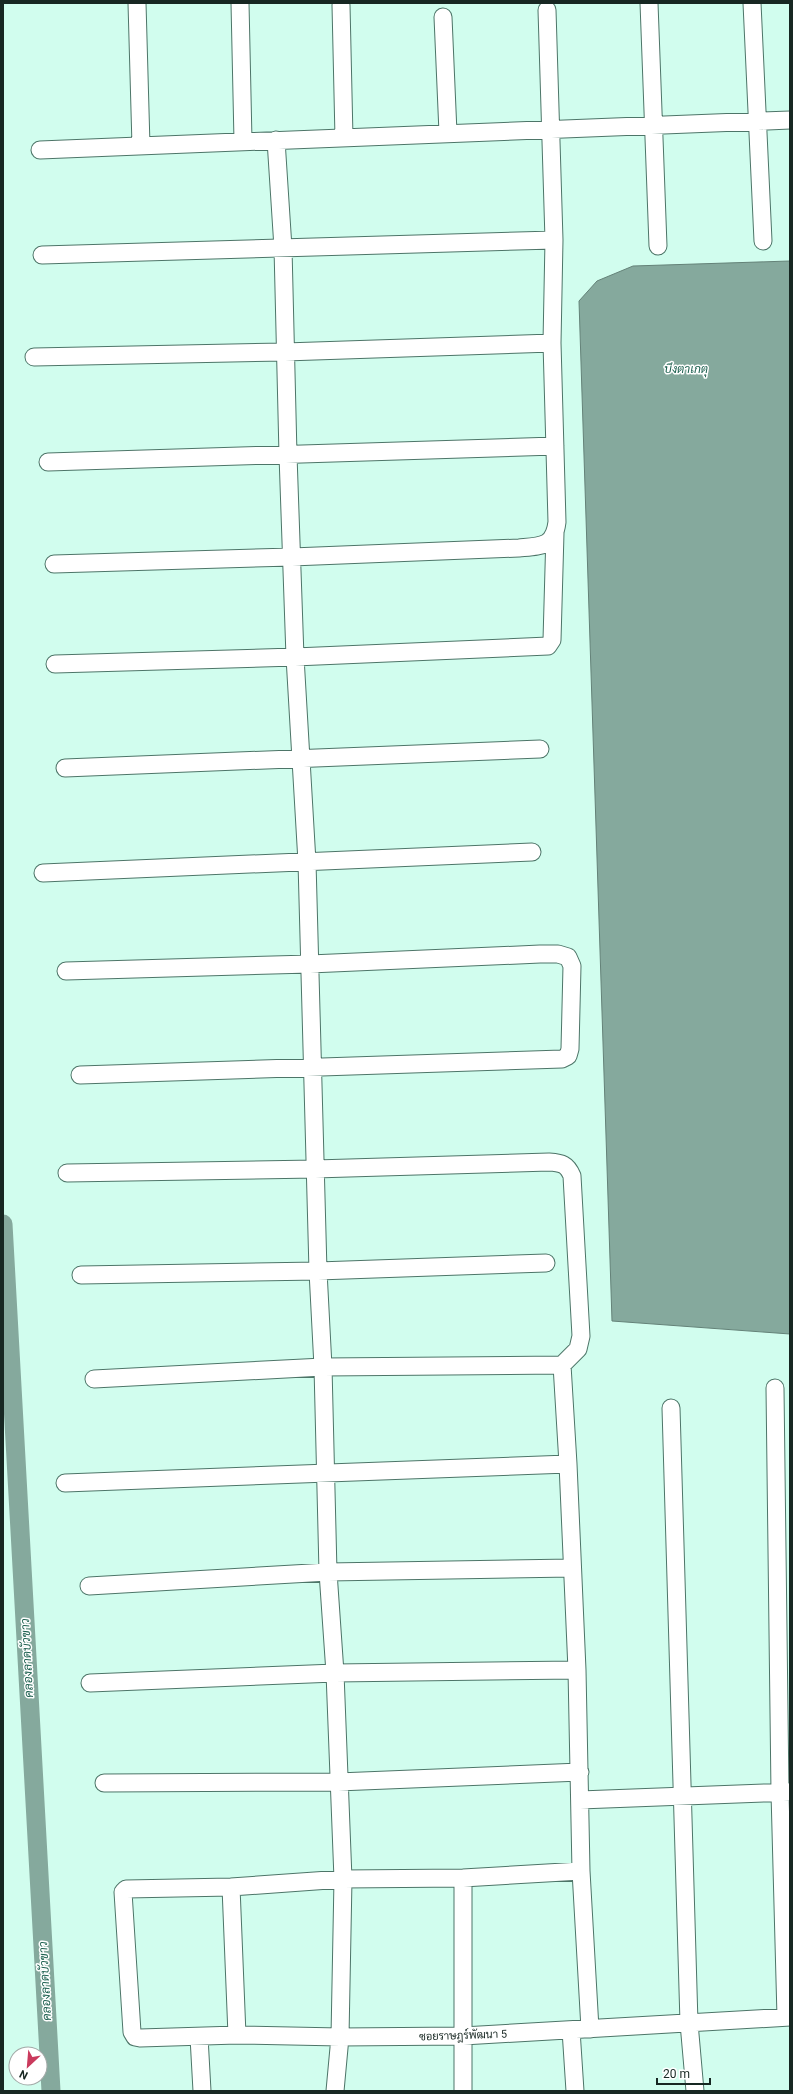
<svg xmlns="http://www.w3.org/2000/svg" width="793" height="2094" font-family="Roboto,Sarabun,sans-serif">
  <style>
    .water { fill: #85a99d; stroke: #648278 }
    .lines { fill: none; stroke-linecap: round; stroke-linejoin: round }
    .canal { stroke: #85a99d; stroke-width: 19 }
    .minor-casing { stroke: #4d7568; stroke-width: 19 }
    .minor { stroke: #fff; stroke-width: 17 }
    .labels { text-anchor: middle; stroke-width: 3; stroke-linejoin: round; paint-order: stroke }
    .street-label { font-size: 11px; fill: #172722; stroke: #fff }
    .water-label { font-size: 12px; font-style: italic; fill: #1d604f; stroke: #fff }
  </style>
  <rect width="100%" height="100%" fill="#d1fdee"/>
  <path class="water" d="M 790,261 L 790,1334 L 612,1321 L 579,301 L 597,281 L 633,266 Z"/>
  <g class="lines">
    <path class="canal" d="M 3,1224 L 51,2091"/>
    <defs>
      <path id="minor" d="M 137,3 L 141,146
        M 240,3 L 243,141
        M 649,3 L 658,246
        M 752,3 L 763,241
        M 341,5 L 344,138
        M 443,17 L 448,133
        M 276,140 L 283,248 L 288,455 L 295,657 L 307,862 L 318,1271 L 323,1367 L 328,1572 L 335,1673 L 343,1879 L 340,2037 L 335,2091
        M 40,150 L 790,120
        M 42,255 L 554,240
        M 34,357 L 285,352 L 552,343
        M 48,462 L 555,446
        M 54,564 L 292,557 L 519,548 C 541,546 554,547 557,522 L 552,343 L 554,240 L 547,10
        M 55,664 L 295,657 L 548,646 L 552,640 L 555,533
        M 65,768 L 540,749
        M 43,873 L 532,852
        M 66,971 L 310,964 L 540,954 L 558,954 L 568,957 L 572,966 L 570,1049 L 568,1056 L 562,1059 L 80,1075
        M 67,1173 L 315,1169 L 549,1162 C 562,1163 567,1164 572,1176 L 581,1336 L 578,1349 L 562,1365 L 323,1367 L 94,1379
        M 81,1275 L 318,1271 L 546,1263
        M 562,1365 L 568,1464 L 577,1670 L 581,1871 L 590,2029
        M 775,1388 L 780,1793 L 786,2017
        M 671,1408 L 689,2023 L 695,2091
        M 65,1483 L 568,1464
        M 89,1586 L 328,1572 L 572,1568
        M 90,1683 L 335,1673 L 577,1670
        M 104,1783 L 338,1782 L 580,1772
        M 580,1800 L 790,1792
        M 581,1871 L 463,1878 L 343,1879 L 231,1887 L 126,1889 L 123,1892 L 132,2032 L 135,2037 L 140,2038 L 237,2035 L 340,2037 L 463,2036 L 790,2017
        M 231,1887 L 237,2035
        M 571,2030 L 575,2091
        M 199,2037 L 202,2091
        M 463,2091 L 463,1878"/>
    </defs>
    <use href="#minor" class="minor-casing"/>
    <use href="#minor" class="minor"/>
  </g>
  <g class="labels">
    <g class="street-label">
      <text transform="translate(463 2035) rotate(-2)" y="4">ซอยราษฎร์พัฒนา 5</text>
    </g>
    <g class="water-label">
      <text x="686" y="373">บึงตาเกตุ</text>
      <text transform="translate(27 1658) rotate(-93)" y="4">คลองลาดบัวขาว</text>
      <text transform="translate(45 1981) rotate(-93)" y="4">คลองลาดบัวขาว</text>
    </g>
  </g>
  <rect width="793" height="2094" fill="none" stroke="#172722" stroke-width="8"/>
  <g transform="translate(28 2066) rotate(206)"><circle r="19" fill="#ffffff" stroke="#a2a9a7"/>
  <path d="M0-3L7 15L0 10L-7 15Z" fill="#ca3a5d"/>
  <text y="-6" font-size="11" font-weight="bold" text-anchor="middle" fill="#172722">N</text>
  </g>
  <path d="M657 2078v6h53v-6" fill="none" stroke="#172722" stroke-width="2"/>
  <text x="663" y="2078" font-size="12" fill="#172722" stroke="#ffffff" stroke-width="3" paint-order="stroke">20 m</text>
</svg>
